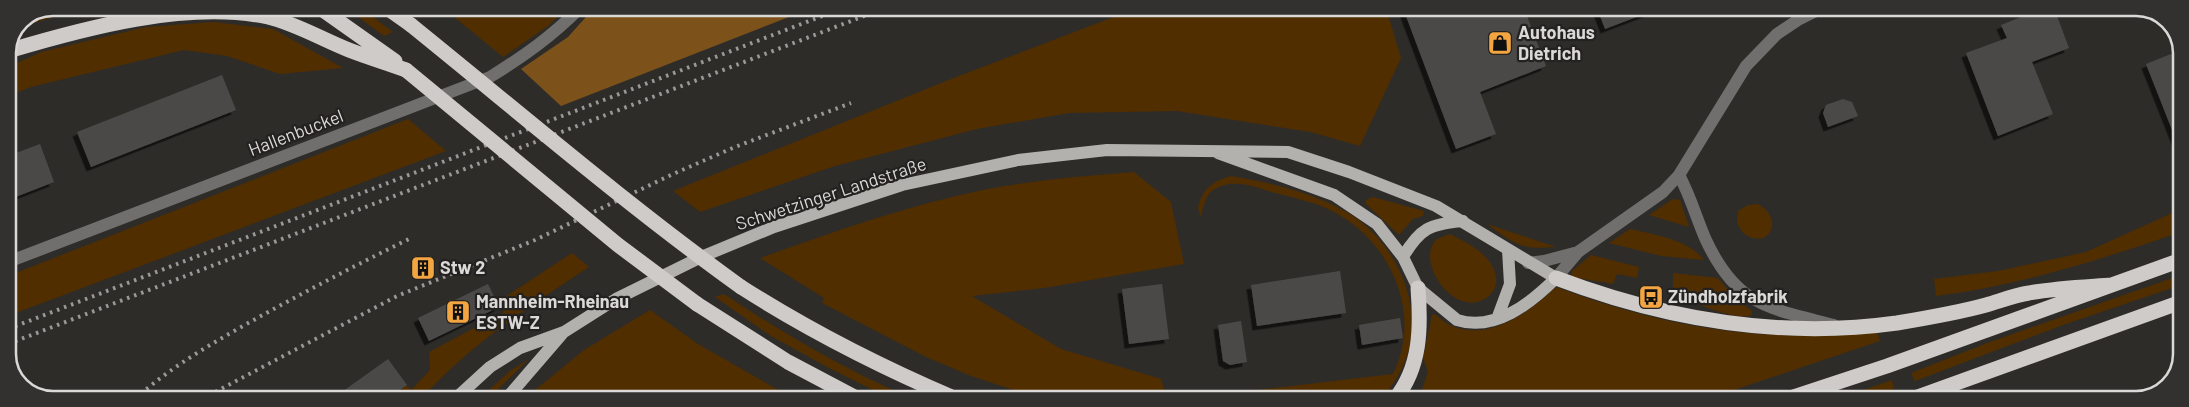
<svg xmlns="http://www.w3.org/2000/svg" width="2189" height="407" font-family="Barlow,sans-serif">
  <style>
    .green { fill: #502e00 }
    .forest { fill: #7c521a }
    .building { fill: #4c4a47; filter: url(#shadow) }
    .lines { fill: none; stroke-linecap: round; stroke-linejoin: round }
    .minor { stroke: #706f6d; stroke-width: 12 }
    .major { stroke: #b3b1ae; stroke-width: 12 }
    .highway { stroke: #cecbc8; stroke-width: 15 }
    .rail { stroke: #9b9997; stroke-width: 4; stroke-dasharray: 2.5 5; stroke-linecap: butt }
    .highway-bridge { stroke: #cecbc8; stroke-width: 15 }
    .labels { text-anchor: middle; stroke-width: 4.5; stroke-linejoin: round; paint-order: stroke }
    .poi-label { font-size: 18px; font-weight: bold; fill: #dbd9d8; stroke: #242220; text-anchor: start }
    .street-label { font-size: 18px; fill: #dbd9d8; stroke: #242220 }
    .rim { fill: none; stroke: #dbd9d8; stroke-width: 2.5 }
  </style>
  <defs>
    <filter id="shadow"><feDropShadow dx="-4.5" dy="4.5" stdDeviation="0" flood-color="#0009"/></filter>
  </defs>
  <rect width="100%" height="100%" fill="#2e2c29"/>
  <path class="green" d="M 54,8 L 86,8 L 19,27 L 21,21 Z
    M 346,8 L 361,8 L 393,32 L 384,36 Z
    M 443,8 L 566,8 L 548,26 L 503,57 Z
    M 1137,8 L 1386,8 L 1401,58 L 1360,146 L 1310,132 L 1177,111 L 1069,113 L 977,129 L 835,166 L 700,212 L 673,191 L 951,79 Z
    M 213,22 L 273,29 L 343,68 L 280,74 L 227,56 L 184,50 L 31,87 L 8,96 L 8,67 L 41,52 L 146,27 Z
    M 408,119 L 446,151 L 8,316 L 8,276 Z
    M 1134,172 L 1171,202 L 1184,264 L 1044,288 L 972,296 L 1061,349 L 1161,379 L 1167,399 L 1041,399 L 971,376 L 926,357 L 822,303 L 824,298 L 760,258 C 833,232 906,206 983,190 C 1033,180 1083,176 1134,172 Z
    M 1231,176 C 1272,183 1317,193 1353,216 C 1394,243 1422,301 1409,349 C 1404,368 1394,384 1382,399 L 1180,399 L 1393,374 C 1422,315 1393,245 1336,213 C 1318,203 1295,198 1275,193 C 1255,187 1233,177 1213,190 C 1205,196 1203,208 1201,217 L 1198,208 C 1202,189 1213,181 1231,176 Z
    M 1373,197 L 1424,211 L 1423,216 L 1413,219 L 1399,235 L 1366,204 L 1366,200 Z
    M 1673,199 L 1680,200 L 1689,227 L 1649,215 Z
    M 1758,204 C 1785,219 1769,252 1743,233 L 1737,223 L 1738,211 L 1748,205 Z
    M 2181,209 L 2181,232 C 2102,259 2019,286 1936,296 L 1934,279 L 1998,271 L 2086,252 Z
    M 1487,224 L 1556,247 C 1520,250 1515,244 1487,224 Z
    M 1630,229 C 1655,235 1688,239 1704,260 L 1661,256 L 1609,243 Z
    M 1450,234 C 1467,243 1487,252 1494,270 C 1498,278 1497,288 1490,295 C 1458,324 1414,263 1436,240 C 1440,237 1446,236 1450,234 Z
    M 572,253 L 589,267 C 530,306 469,345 421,399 L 388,399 L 407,385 L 411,390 L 430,370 L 429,352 L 504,312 L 499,301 Z
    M 1591,255 L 1639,267 L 1637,278 L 1617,274 L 1613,284 L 1572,277 L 1572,271 Z
    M 1673,273 L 1718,278 L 1734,297 L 1752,311 L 1752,314 C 1744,323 1703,306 1692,302 L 1693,294 L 1673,288 Z
    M 2181,275 L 2181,285 L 2063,325 L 1915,381 L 1911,373 L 1987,343 Z
    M 1556,287 C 1628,314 1701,332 1778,335 C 1811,336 1844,333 1877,331 L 1880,341 L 1707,399 L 1417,399 L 1421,393 L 1428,371 L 1423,358 L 1432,315 L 1435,314 C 1441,319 1447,325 1455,327 C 1491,340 1531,311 1556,287 Z
    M 724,294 C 784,334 847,371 913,399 L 891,399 L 827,367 L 771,336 L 715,297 Z
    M 650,310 L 698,344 L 794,399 L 524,399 L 584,350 Z
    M 529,359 L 488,399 L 479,399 L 511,370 Z
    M 1892,380 L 1894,389 L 1864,399 L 1838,399 Z"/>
  <path class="forest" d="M 594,8 L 812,8 L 561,106 L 521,69 L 568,37 Z"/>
  <path class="building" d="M 1403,8 L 1524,8 L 1546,66 L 1480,92 L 1496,134 L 1456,149 Z
    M 1597,8 L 1655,8 L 1655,10 L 1605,29 Z
    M 2044,8 L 2054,8 L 2069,48 L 2032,62 L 2053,114 L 1998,136 L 1966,53 L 2007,38 L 2001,25 Z
    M 2181,50 L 2181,150 L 2180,150 L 2146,64 Z
    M 222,75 L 236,110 L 91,167 L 77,132 Z
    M 1843,99 L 1852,102 L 1858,116 L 1828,127 L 1823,113 L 1826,105 Z
    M 40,144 L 54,182 L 8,200 L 8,156 Z
    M 1340,271 L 1346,313 L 1257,326 L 1251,285 Z
    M 488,284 L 499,307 L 429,341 L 418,318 Z
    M 1162,284 L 1169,339 L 1129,344 L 1122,289 Z
    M 1400,318 L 1403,338 L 1362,345 L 1359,325 Z
    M 1241,321 L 1247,362 L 1230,365 L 1223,361 L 1218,325 Z
    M 388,359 L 407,385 L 388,399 L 332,399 Z"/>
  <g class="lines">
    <path class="minor" d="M 1679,175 C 1690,195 1696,217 1705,238 C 1736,306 1768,308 1834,325
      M 8,262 L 490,77 C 524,56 551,37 580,8
      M 1528,263 L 1544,261 L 1578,252
      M 1556,278 L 1578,252 L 1663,192 L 1679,175 L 1746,66 L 1777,34 L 1798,20 L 1822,8"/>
    <path class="major" d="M 1403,257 C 1420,228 1430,224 1463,221
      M 1497,319 L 1510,284 L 1508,250
      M 455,399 L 490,367 L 520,348 L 564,332 L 616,299 L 701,257 L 774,227 L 902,185 L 1018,160 L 1107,150 L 1288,152 L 1349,172 L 1436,206 L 1556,278 C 1531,303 1495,332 1457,320 L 1418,288 L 1403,257 L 1377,224 L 1334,195 L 1218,153
      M 506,399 L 562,334"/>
    <path class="highway" d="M 320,8 L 395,61
      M 387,8 L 411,25
      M 8,51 C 85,28 188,0 268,17 C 297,24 321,39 349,50 C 367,57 387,63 406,70
      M 1556,278 C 1664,319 1781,339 1897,323 C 1927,318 1957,313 1986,305 C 2000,301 2015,295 2029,293 C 2056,288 2085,287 2112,285
      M 741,287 C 810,331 881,367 956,399
      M 697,304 L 788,362 L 858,399
      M 1395,399 C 1421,367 1421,327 1418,288
      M 1787,399 L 1887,366 L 2181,260
      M 1912,399 L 2181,302"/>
    <path class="rail" d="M 8,329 L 843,8
      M 8,344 L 885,8
      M 135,399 C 175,363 223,337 270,311 C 316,286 362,262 409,239
      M 202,399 L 397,296 L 535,240 L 673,174 L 735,147 L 851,103"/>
    <path class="highway-bridge" d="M 411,25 C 520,113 627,205 741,287
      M 406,70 L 618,245 L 697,304"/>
  </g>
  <defs>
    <symbol id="shop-square" viewBox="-11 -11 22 22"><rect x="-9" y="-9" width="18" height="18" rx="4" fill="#f2a541" stroke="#242220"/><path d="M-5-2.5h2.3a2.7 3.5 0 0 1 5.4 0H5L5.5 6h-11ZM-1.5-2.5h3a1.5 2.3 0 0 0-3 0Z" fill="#111"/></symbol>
    <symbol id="building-square" viewBox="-11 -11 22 22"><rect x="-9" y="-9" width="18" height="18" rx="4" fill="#f2a541" stroke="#242220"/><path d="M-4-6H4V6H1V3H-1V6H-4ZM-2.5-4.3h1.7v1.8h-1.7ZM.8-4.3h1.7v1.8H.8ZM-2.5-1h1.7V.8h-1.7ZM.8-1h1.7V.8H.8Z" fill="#111"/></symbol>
    <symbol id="bus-square" viewBox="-11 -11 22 22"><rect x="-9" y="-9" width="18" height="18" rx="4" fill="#f2a541" stroke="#242220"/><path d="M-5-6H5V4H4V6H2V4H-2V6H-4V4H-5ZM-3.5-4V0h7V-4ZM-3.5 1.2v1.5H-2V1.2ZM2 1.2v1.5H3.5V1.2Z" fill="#111"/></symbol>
  </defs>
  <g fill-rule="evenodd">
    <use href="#shop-square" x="1486" y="29" width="28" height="28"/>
    <use href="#building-square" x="409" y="254" width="28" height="28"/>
    <use href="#bus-square" x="1637" y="283" width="28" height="28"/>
    <use href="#building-square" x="444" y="298" width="28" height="28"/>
  </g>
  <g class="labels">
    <g class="poi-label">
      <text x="1518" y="39">Autohaus<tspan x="1518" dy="21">Dietrich</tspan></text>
      <text x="440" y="274">Stw 2</text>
      <text x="1668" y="303">Zündholzfabrik</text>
      <text x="476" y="308">Mannheim-Rheinau<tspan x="476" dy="21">ESTW-Z</tspan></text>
    </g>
    <g class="street-label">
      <text transform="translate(296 133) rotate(-21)" y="6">Hallenbuckel</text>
      <text transform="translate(831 194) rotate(-18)" y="6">Schwetzinger Landstraße</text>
    </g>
  </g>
  <path d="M0 0H2189V407H0ZM53 16H2136A37 37 0 0 1 2173 53V354A37 37 0 0 1 2136 391H53A37 37 0 0 1 16 354V53A37 37 0 0 1 53 16Z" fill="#33312f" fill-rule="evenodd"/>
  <path class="rim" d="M53 16H2136A37 37 0 0 1 2173 53V354A37 37 0 0 1 2136 391H53A37 37 0 0 1 16 354V53A37 37 0 0 1 53 16Z"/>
</svg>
